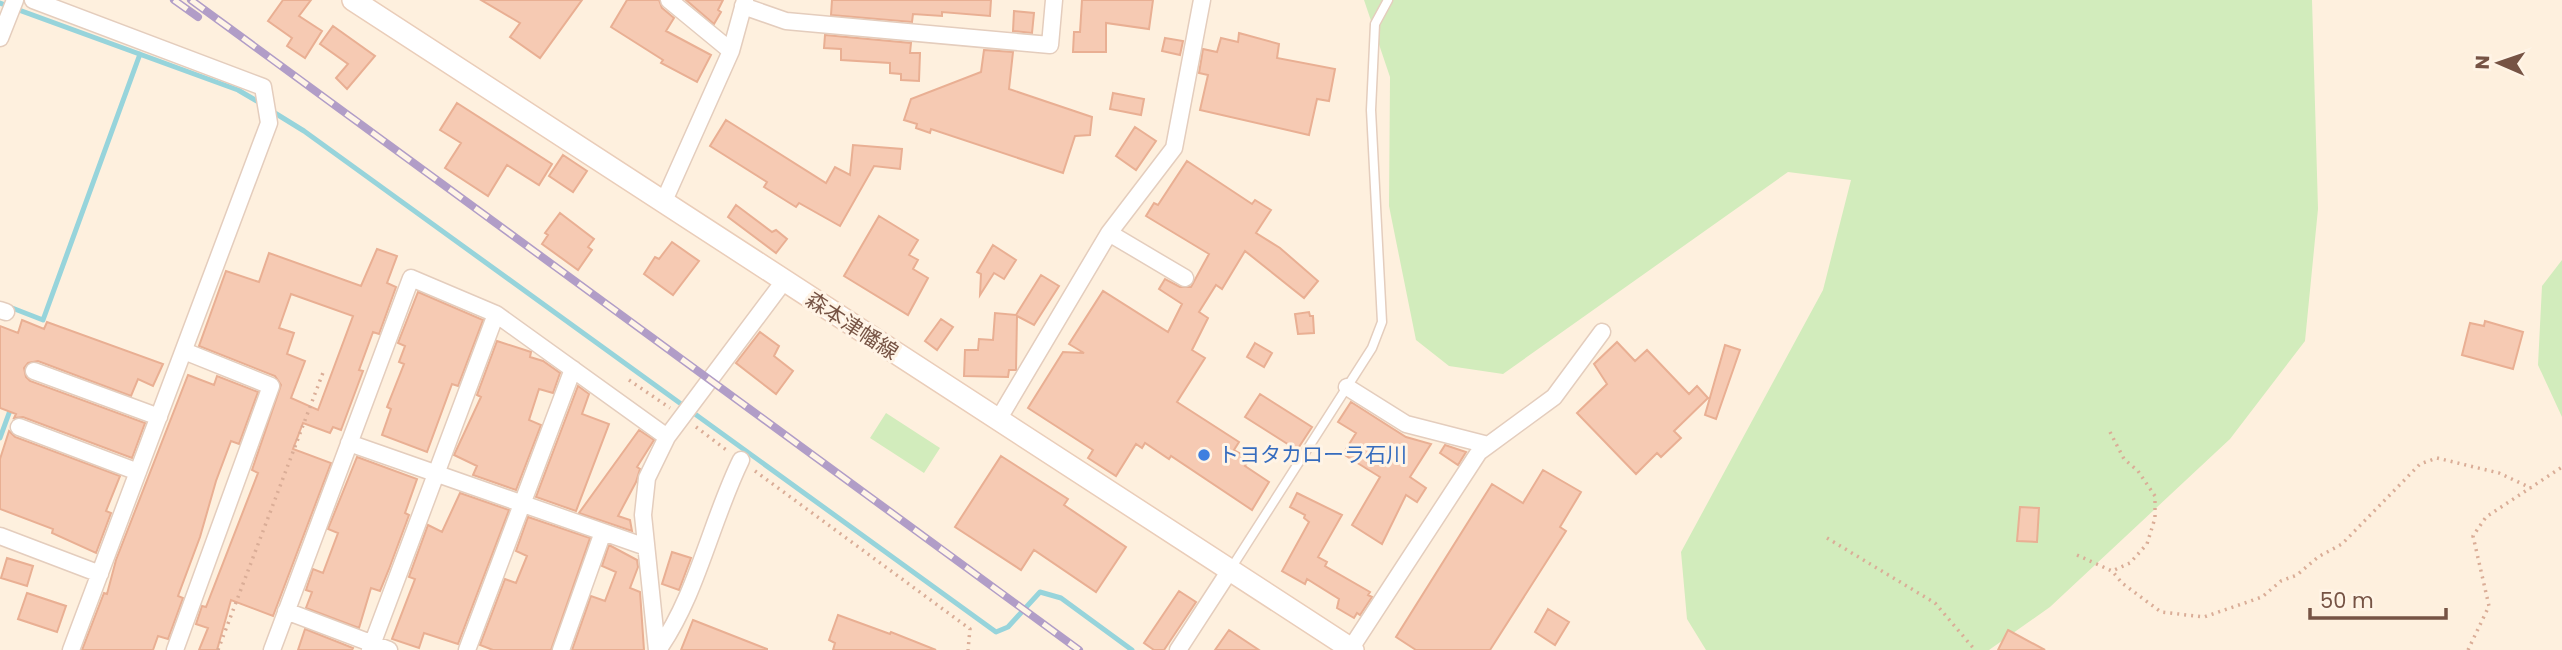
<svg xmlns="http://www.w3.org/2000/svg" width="2562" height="650" font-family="Poppins,'Noto Sans JP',sans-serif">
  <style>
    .green { fill: #d2ecbc }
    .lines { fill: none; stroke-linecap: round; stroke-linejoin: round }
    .stream { stroke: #97d4db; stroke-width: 5 }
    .building { fill: #f6cab3; stroke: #e9af93; stroke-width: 2; fill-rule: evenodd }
    .lane-casing { stroke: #e4cdbd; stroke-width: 11 }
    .street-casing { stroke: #e4cdbd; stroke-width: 19 }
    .secondary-casing { stroke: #eacdb9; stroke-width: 24 }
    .path { stroke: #daad97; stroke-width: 3.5; stroke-dasharray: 2 5; stroke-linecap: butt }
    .lane { stroke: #fff; stroke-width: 8 }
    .street { stroke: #fff; stroke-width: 16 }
    .secondary { stroke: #fff; stroke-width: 21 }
    .rail-casing { stroke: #b19dc7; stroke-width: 8 }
    .rail { stroke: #fff4e6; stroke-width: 5; stroke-dasharray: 16; stroke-linecap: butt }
    .shop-dot { fill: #3f7fe0; stroke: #fff4e6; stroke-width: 2.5 }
    .labels { text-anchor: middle; stroke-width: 6; stroke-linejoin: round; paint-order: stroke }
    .street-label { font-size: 21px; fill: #765344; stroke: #fff4e6 }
    .shop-label { font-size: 21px; fill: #366cbe; stroke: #fff4e6; text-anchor: start }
  </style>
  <rect width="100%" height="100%" fill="#fef0de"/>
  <path class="green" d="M 1364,0 L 2312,0 L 2318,209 L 2305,341 L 2230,439 L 2050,607 L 1989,650 L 1706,650 L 1687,619 L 1681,552 L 1823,290 L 1851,180 L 1788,172 L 1503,374 L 1449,366 L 1416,340 L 1389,206 L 1390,77 Z
    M 2562,260 L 2562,417 L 2538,365 L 2542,286 Z
    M 886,413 L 940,448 L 924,473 L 870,438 Z"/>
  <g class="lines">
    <path class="stream" d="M 0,3 L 238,90 L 262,104
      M 270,110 L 304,131 L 996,632 L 1008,627 L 1040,592 L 1061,598 L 1132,650
      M 7,306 L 43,320 L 140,54
      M 0,438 L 12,405"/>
  </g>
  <path class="building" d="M 283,0 L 311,0 L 299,16 L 322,31 L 305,58 L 287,46 L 292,38 L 268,21 Z
    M 481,0 L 582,0 L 540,58 L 510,37 L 520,23 Z
    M 627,0 L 659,0 L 662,8 L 674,18 L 666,31 L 711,55 L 697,82 L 661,63 L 663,60 L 611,27 Z
    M 686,0 L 723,0 L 718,10 L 721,12 L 714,24 Z
    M 832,0 L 991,0 L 990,16 L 942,12 L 942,16 L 913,14 L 912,22 L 831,15 Z
    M 1082,0 L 1153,0 L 1149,29 L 1106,23 L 1106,52 L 1073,52 L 1074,32 L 1080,32 Z
    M 1014,11 L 1034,13 L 1032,33 L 1013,31 Z
    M 333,26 L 375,56 L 347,89 L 336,78 L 348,64 L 320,44 Z
    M 1239,33 L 1279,44 L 1277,58 L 1335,69 L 1329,101 L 1317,99 L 1309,135 L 1200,110 L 1208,75 L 1199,73 L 1203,49 L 1217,52 L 1221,38 L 1238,42 Z
    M 825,35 L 911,43 L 910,53 L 920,53 L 919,81 L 901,80 L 901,74 L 890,73 L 890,63 L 841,60 L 841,49 L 824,48 Z
    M 1165,38 L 1183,41 L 1180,55 L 1162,51 Z
    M 984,50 L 1013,52 L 1009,89 L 1092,117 L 1090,135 L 1075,136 L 1063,173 L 931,129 L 930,133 L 916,128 L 917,124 L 904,120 L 911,99 L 981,72 Z
    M 1113,93 L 1144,99 L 1141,115 L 1110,109 Z
    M 457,103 L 552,164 L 539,185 L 507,165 L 488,196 L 445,168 L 461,143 L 440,130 Z
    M 726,120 L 826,183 L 835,167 L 850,175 L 853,145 L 902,149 L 900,169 L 874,166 L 840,226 L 799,203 L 796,207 L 764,187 L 767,182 L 710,146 Z
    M 1135,127 L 1156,141 L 1136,170 L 1116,156 Z
    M 563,155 L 587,171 L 573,192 L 549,176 Z
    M 1187,161 L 1252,204 L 1255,200 L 1271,210 L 1256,233 L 1280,248 L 1318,281 L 1304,298 L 1245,251 L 1222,289 L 1216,285 L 1199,312 L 1208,318 L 1192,350 L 1205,358 L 1177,402 L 1239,442 L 1234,450 L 1250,459 L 1245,466 L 1269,482 L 1252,510 L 1171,456 L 1169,459 L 1145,443 L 1142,448 L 1136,444 L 1116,476 L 1088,458 L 1093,450 L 1028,408 L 1063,352 L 1084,353 L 1069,344 L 1103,291 L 1168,332 L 1182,304 L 1159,289 L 1165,279 L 1180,287 L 1191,287 L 1209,254 L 1146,216 L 1154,203 L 1158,205 Z
    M 736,205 L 772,232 L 776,230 L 787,239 L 776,253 L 728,217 Z
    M 560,213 L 594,239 L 588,247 L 592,250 L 578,270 L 542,244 L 548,235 L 545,233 Z
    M 879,216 L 918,240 L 909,255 L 918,260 L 913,269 L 928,278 L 908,315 L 844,276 Z
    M 672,242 L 699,261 L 673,295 L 644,274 L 655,257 L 659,259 Z
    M 993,245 L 1016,260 L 1004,279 L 994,273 L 980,295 L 981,274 L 977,272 Z
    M 377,249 L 397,256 L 387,283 L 396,287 L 379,334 L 373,332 L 359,370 L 363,371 L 341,430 L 333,427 L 330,433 L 303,423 L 293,449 L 331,463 L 273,616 L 231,600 L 217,650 L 199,650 L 208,628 L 196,624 L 202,606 L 206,607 L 258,473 L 252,470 L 281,385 L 275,376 L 199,346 L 226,271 L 259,282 L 269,253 L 361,286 ZM 291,294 L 353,316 L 318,410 L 291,398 L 305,361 L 287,354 L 294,333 L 279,328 Z
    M 1041,275 L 1059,286 L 1034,325 L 1017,316 L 1016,370 L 1009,370 L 1008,377 L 964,376 L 965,350 L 978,350 L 979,339 L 993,340 L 995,313 L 1016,315 Z
    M 418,292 L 483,320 L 458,386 L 452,384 L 427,452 L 382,435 L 391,409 L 387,407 L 404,364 L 399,362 L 405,346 L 398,343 Z
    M 1309,312 L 1310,316 L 1313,316 L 1314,333 L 1298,334 L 1295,314 Z
    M 941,319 L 953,327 L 937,350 L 925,341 Z
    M 22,320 L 44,329 L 47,322 L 163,364 L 153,386 L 138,379 L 131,396 L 38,361 L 28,363 L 24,368 L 26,377 L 30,381 L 145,423 L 132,458 L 23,417 L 14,418 L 16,414 L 0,408 L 0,326 L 18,333 Z
    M 2485,321 L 2523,332 L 2513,369 L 2462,355 L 2470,323 L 2484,326 Z
    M 760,332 L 779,346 L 774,356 L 793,371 L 776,394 L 736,363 Z
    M 497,341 L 531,352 L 530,357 L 543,361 L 560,373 L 553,393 L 539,389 L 529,420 L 541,425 L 516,490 L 473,475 L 477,466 L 454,455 L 481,397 L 477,395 Z
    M 1617,342 L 1635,361 L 1647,350 L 1689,394 L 1697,386 L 1708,398 L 1674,431 L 1681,438 L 1661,457 L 1657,453 L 1636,474 L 1577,413 L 1607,384 L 1594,364 Z
    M 1255,343 L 1272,353 L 1264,367 L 1247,357 Z
    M 1725,345 L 1740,350 L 1716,419 L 1705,415 Z
    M 188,375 L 214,385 L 217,376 L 258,392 L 239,444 L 231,441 L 216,481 L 200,537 L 178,596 L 183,598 L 168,639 L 158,636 L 153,650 L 82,650 L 104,593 L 107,594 L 116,560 Z
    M 578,386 L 589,394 L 582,414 L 609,424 L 576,511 L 536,497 Z
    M 1260,394 L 1312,427 L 1297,450 L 1245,417 Z
    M 1351,402 L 1406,437 L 1431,444 L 1410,477 L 1426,488 L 1417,502 L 1406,495 L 1382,544 L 1352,525 L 1380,477 L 1343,454 L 1356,433 L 1338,422 Z
    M 639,430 L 654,440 L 637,467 L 640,469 L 636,482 L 618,516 L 630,520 L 632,531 L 579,513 Z
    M 9,431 L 15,437 L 120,476 L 106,511 L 111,513 L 96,553 L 52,533 L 53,529 L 0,509 L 0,459 Z
    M 1445,445 L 1466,452 L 1458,465 L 1440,453 Z
    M 1001,456 L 1068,499 L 1064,505 L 1126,547 L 1096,592 L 1034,550 L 1021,570 L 955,527 Z
    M 357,457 L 417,479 L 405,513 L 409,515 L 389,569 L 380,591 L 371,588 L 359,628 L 306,608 L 312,592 L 306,590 L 313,569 L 323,573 L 338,533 L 328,529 Z
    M 1543,470 L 1581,492 L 1560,527 L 1566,531 L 1490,650 L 1416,650 L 1396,637 L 1492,484 L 1523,503 Z
    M 460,493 L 509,510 L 458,644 L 424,633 L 419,648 L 392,639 L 415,579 L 409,577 L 428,525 L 442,532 Z
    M 1297,493 L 1342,515 L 1318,557 L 1327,562 L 1325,566 L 1370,592 L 1368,595 L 1372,597 L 1360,615 L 1357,613 L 1354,618 L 1337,608 L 1339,599 L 1307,579 L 1305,584 L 1282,571 L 1309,522 L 1304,518 L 1305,515 L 1290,507 Z
    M 2020,507 L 2039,508 L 2037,542 L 2017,541 Z
    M 528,517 L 590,538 L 551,650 L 493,650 L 480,645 L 505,579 L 516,583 L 527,556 L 516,551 Z
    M 609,545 L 637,560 L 638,567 L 630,588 L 640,592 L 644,650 L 572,650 L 591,596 L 605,601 L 616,572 L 602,566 Z
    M 672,552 L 691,558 L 679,590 L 662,584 Z
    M 7,558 L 33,566 L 27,586 L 1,578 Z
    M 1179,591 L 1196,602 L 1164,650 L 1154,650 L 1144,643 Z
    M 27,593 L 66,606 L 57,632 L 18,619 Z
    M 1548,609 L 1569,622 L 1555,645 L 1535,632 Z
    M 838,615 L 890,634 L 891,632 L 936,650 L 833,650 L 835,643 L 829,640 Z
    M 693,620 L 767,649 L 767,650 L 681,650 Z
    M 305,629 L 353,648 L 352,650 L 298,650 Z
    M 1229,630 L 1259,650 L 1215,650 Z
    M 2008,630 L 2045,650 L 1998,650 Z"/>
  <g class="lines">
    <defs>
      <path id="lane" d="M 1230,570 L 1372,348 L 1382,322 L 1371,110 L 1375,24 L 1388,0"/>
      <path id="street" d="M 33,0 L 263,87 L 269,123 L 71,650
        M 669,0 L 731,51
        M 743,6 L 786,21 L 1050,45 L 1054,0
        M 0,38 L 15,0
        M 664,201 L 731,51 L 745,0
        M 1109,233 L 1185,278
        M 0,310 L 6,312
        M 34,371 L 159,417
        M 1347,387 L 1406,424 L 1488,445
        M 998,420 L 1109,233 L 1174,148 L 1202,0
        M 19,427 L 138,472
        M 349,443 L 646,547
        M 0,536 L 100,574
        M 286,611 L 389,650
        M 1351,648 L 1479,452 L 1554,397 L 1602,332
        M 175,650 L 271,386 L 184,351
        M 272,650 L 411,278 L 496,314 L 667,437
        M 370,650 L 496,314
        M 467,650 L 573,369
        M 561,650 L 603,532
        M 657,650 L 643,515 L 647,478 L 667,437 L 784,281
        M 658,650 C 697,595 711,521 741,460
        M 1178,650 L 1230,570"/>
      <path id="secondary" d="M 353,0 L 1353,650"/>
    </defs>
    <use href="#lane" class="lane-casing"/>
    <use href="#street" class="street-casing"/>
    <use href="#secondary" class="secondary-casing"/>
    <path class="path" d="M 629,380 L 670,408
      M 696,427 L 729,452
      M 2110,432 L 2124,459 L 2138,471 L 2155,496 L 2155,518 L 2147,544 L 2130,563 L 2112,571
      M 755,471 L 970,629 L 968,650
      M 1827,538 L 1935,603 L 1975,650
      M 2077,555 L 2112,571 L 2122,583 L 2161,612 L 2204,617 L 2262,597 L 2281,581 L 2297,575 L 2318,557 L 2342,544 L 2420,464 L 2437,458 L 2499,473 L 2531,488
      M 218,650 L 324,370
      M 2468,650 L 2489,606 L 2473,536 L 2486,517 L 2562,467"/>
    <use href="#lane" class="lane"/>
    <use href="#street" class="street"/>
    <use href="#secondary" class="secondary"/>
    <defs>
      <path id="rail" d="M 174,0 L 198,17
        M 191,0 L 1079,650"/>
    </defs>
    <use href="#rail" class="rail-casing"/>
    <use href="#rail" class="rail"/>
  </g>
  <circle class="shop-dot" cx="1204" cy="455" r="7"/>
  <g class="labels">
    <g class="street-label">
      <text transform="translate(852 326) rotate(33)" y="7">森本津幡線</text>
    </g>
    <g class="shop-label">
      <text x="1218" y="462">トヨタカローラ石川</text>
    </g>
  </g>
  <g transform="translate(2499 63) rotate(272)" stroke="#fff4e6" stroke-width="5" paint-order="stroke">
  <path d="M0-5L12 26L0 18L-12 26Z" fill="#765344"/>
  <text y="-10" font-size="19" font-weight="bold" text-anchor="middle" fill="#765344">N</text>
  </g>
  <path d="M2310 608v10h136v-10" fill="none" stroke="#765344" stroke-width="3.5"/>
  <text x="2320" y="608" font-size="21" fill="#765344" stroke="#fff4e6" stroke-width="5" paint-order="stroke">50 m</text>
</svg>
